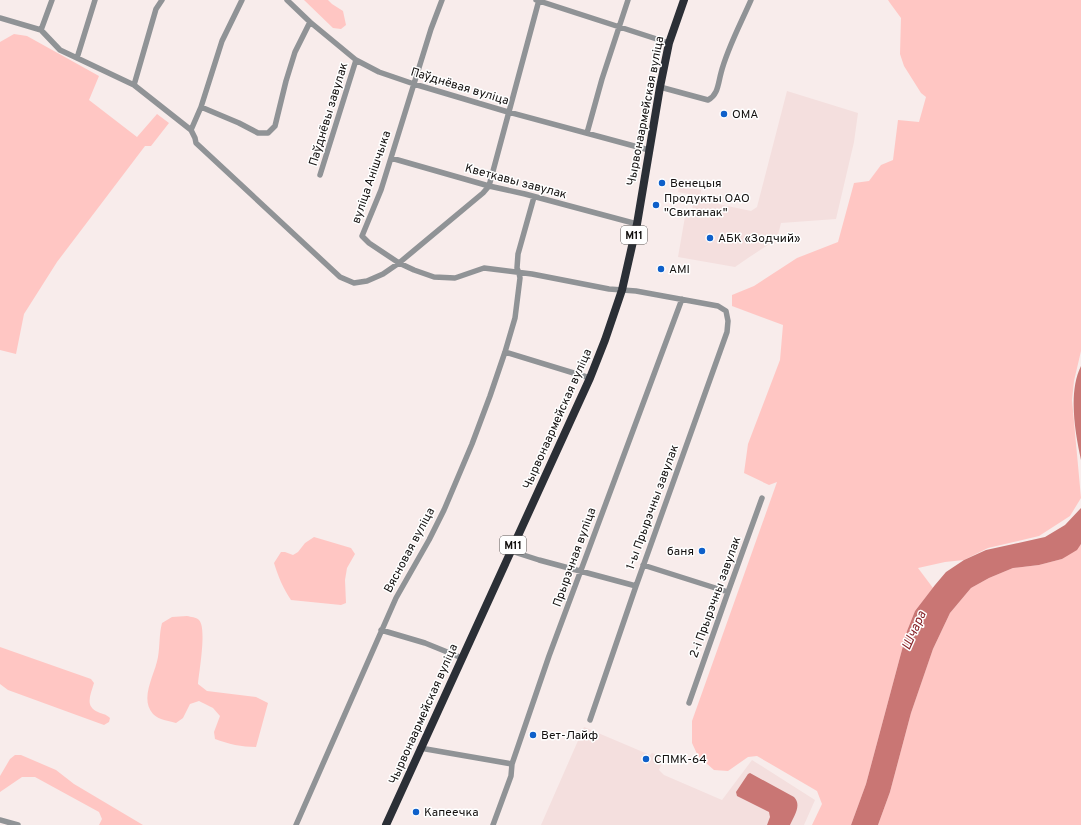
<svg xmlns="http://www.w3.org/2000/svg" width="1081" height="825" font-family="Overpass,sans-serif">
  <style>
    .built { fill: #f4dfde }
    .green { fill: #ffc6c3 }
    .water { fill: #c97674 }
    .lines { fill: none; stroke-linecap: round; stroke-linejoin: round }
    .minor { stroke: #909396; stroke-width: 5.5 }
    .highway { stroke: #2b2f36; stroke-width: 8 }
    .poi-dot { fill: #0e60ca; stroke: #fff; stroke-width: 1.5 }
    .labels { text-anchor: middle; stroke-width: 3; stroke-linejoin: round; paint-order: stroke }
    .shield { fill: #fff; stroke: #5a5857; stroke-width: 1 }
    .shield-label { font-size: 11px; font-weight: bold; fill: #13100f }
    .street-label { font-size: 12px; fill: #13100f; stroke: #fff }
    .poi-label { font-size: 12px; fill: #13100f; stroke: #fff; text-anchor: start }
    .water-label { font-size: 13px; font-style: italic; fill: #862228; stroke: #fff }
  </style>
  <rect width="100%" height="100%" fill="#f8eceb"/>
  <path class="built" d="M 787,91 L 858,113 L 854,142 L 836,219 L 781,223 L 777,239 L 748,258 L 735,267 L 678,257 L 686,211 L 692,212 L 694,195 L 678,192 L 679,187 L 701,190 L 700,199 L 704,201 L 751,211 L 757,207 Z
    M 584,727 L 650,755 L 652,753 L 655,754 L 655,756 L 663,760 L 659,770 L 664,775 L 722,800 L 752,760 L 815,800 L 804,825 L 541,825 Z"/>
  <path class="green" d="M 304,0 L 328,0 L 332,4 L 343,11 L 346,25 L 341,29 L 333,28 Z
    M 888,0 L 1081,0 L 1081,351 L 1074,381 L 1072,400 L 1081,498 L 1070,516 L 1039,536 L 988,548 L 964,560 L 945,562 L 918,568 L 933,588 L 915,611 L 907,631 L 866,784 L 851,825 L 812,825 L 822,804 L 817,791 L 757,756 L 748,757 L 728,771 L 714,770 L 698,756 L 692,743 L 692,721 L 777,482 L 769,485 L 744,473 L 748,444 L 780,360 L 783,325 L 732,306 L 732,295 L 754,286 L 797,258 L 838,242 L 854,183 L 869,181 L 881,165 L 893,160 L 898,120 L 919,122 L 926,97 L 921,93 L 904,66 L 900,54 L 901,18 L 890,3 Z
    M 14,34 L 27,36 L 99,76 L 89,100 L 137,137 L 157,114 L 169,123 L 151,146 L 145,146 L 57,262 L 24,314 L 16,354 L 0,350 L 0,42 Z
    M 314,537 L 351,548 L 355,554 L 347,568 L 345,580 L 346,603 L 341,605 L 291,600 C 283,588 278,576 274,563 L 281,552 L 285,552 L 293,555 L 298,552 L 305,543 Z
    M 1081,544 L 1081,825 L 878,825 L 890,792 L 911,713 L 933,649 L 950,613 L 971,588 L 989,578 L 1013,568 L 1039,565 L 1062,559 Z
    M 187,616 C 191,617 196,617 199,620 C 207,628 199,672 198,684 L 207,691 L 256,697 L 268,703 L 256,747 C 242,747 228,744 215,739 L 214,732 L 220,716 L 213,708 L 199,701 L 190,704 L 183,718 L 176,723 C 169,721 159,720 153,714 C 139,698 155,675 158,657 C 160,646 159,634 162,623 L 172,617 Z
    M 0,647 L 91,679 L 94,683 C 91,694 84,706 98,712 C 102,714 106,714 110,718 L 109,722 L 104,725 L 71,713 L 8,690 L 0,684 Z
    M 15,755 L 21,755 L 56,770 L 74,784 L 143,825 L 99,825 L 102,819 L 99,812 L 35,777 L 22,777 L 0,792 L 0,776 L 10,759 Z"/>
  <path class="water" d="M 1081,366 L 1081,460 C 1075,432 1068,392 1081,366 Z
    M 1081,508 L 1081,544 L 1077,550 L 1062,559 L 1039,565 L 1013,568 L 989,578 L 971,588 L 950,613 L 933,649 L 911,713 L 890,792 L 878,825 L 851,825 L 866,784 L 907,631 L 915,611 L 935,585 L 946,572 L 964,560 L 986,550 L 1045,537 L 1065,525 Z
    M 750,773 L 794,797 C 802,805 794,816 790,825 L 767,825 L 770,817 L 769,812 L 737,796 L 736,792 L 748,774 Z"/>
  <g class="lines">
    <path class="minor" d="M 287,0 L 310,22 L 356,60 L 379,72 L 414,84 L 508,112 L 649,150
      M 442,0 L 431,29 L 381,190 L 362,236 L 369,243 L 399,263 L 414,270 L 434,277 L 455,278 L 484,268 L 532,274 L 609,289 L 636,291 L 718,306 L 726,311 L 728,321 L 727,332 L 636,586 L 590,720
      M 536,0 L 669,43
      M 0,18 L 41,30 L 60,50 L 77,58 L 134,85 L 191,130 L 195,138 L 196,143 L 340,277 L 354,283 L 367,281 L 383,274 L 399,263 L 483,193 L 489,186 L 539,0
      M 41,30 L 52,0
      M 77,58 L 95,0
      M 134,85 L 156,9 L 162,0
      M 660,87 L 708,100 C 718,95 718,84 721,73 C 727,49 741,23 751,0
      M 201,107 L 239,123 L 258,133 L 268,133 L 275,126 L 286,81 L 295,52 L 310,22
      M 191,130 L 201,107 L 222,41 L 242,0
      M 587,133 L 602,79 L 628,0
      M 391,158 L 489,186 L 525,194 L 637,224
      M 320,175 L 356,60
      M 505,352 L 590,378
      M 511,551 L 539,560 L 636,586
      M 643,565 L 728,592
      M 381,630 L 425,643 L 462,658
      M 689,703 L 728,592 L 762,498
      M 420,748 L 512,764
      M 0,820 L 18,825
      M 296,825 L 396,598 L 429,540 L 444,510 L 472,444 L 490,396 L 505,352 L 515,318 L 520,278 L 519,273 L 517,268 L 518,254 L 534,197
      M 493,825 L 511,776 L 512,764 L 549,656 L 682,299"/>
    <path class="highway" d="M 386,825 L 590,378 L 605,340 L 622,290 L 637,224 L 660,87 L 669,43 L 684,0"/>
  </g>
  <g class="poi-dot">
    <circle cx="724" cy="114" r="4"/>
    <circle cx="662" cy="183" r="4"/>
    <circle cx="656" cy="205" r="4"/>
    <circle cx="710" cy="238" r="4"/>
    <circle cx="661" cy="269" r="4"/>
    <circle cx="702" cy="551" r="4"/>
    <circle cx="533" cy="735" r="4"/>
    <circle cx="646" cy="759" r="4"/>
    <circle cx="416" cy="812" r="4"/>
  </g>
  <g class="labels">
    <g class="shield">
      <rect x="621" y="226" width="26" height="18" rx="3"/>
      <rect x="500" y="536" width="26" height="18" rx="3"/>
    </g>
    <g class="shield-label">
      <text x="634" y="239">М11</text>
      <text x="513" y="549">М11</text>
    </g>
    <g class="street-label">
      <text transform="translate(460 86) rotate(17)" y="4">Паўднёвая вуліца</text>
      <text transform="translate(645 111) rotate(-79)" y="4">Чырвонаармейская вуліца</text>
      <text transform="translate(328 114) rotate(-73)" y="4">Паўднёвы завулак</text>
      <text transform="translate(371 177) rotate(-71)" y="4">вуліца Анішчыка</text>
      <text transform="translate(516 181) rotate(15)" y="4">Кветкавы завулак</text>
      <text transform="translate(557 419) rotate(-66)" y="4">Чырвонаармейская вуліца</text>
      <text transform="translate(652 507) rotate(-70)" y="4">1-ы Прырэчны завулак</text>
      <text transform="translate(409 550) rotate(-62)" y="4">Вясновая вуліца</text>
      <text transform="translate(574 557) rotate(-70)" y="4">Прырэчная вуліца</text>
      <text transform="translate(715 597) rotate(-70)" y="4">2-і Прырэчны завулак</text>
      <text transform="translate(423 714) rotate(-66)" y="4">Чырвонаармейская вуліца</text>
    </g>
    <g class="poi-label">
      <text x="732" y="118">ОМА</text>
      <text x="670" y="187">Венецыя</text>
      <text x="664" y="202">Продукты ОАО<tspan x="664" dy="14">"Свитанак"</tspan></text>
      <text x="718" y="242">АБК «Зодчий»</text>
      <text x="669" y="273">AMI</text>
      <text x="694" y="555" text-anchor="end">баня</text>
      <text x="541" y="739">Вет-Лайф</text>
      <text x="654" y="763">СПМК-64</text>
      <text x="424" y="816">Капеечка</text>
    </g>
    <g class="water-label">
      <text transform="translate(913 630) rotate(-66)" y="5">Шчара</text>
    </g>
  </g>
</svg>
